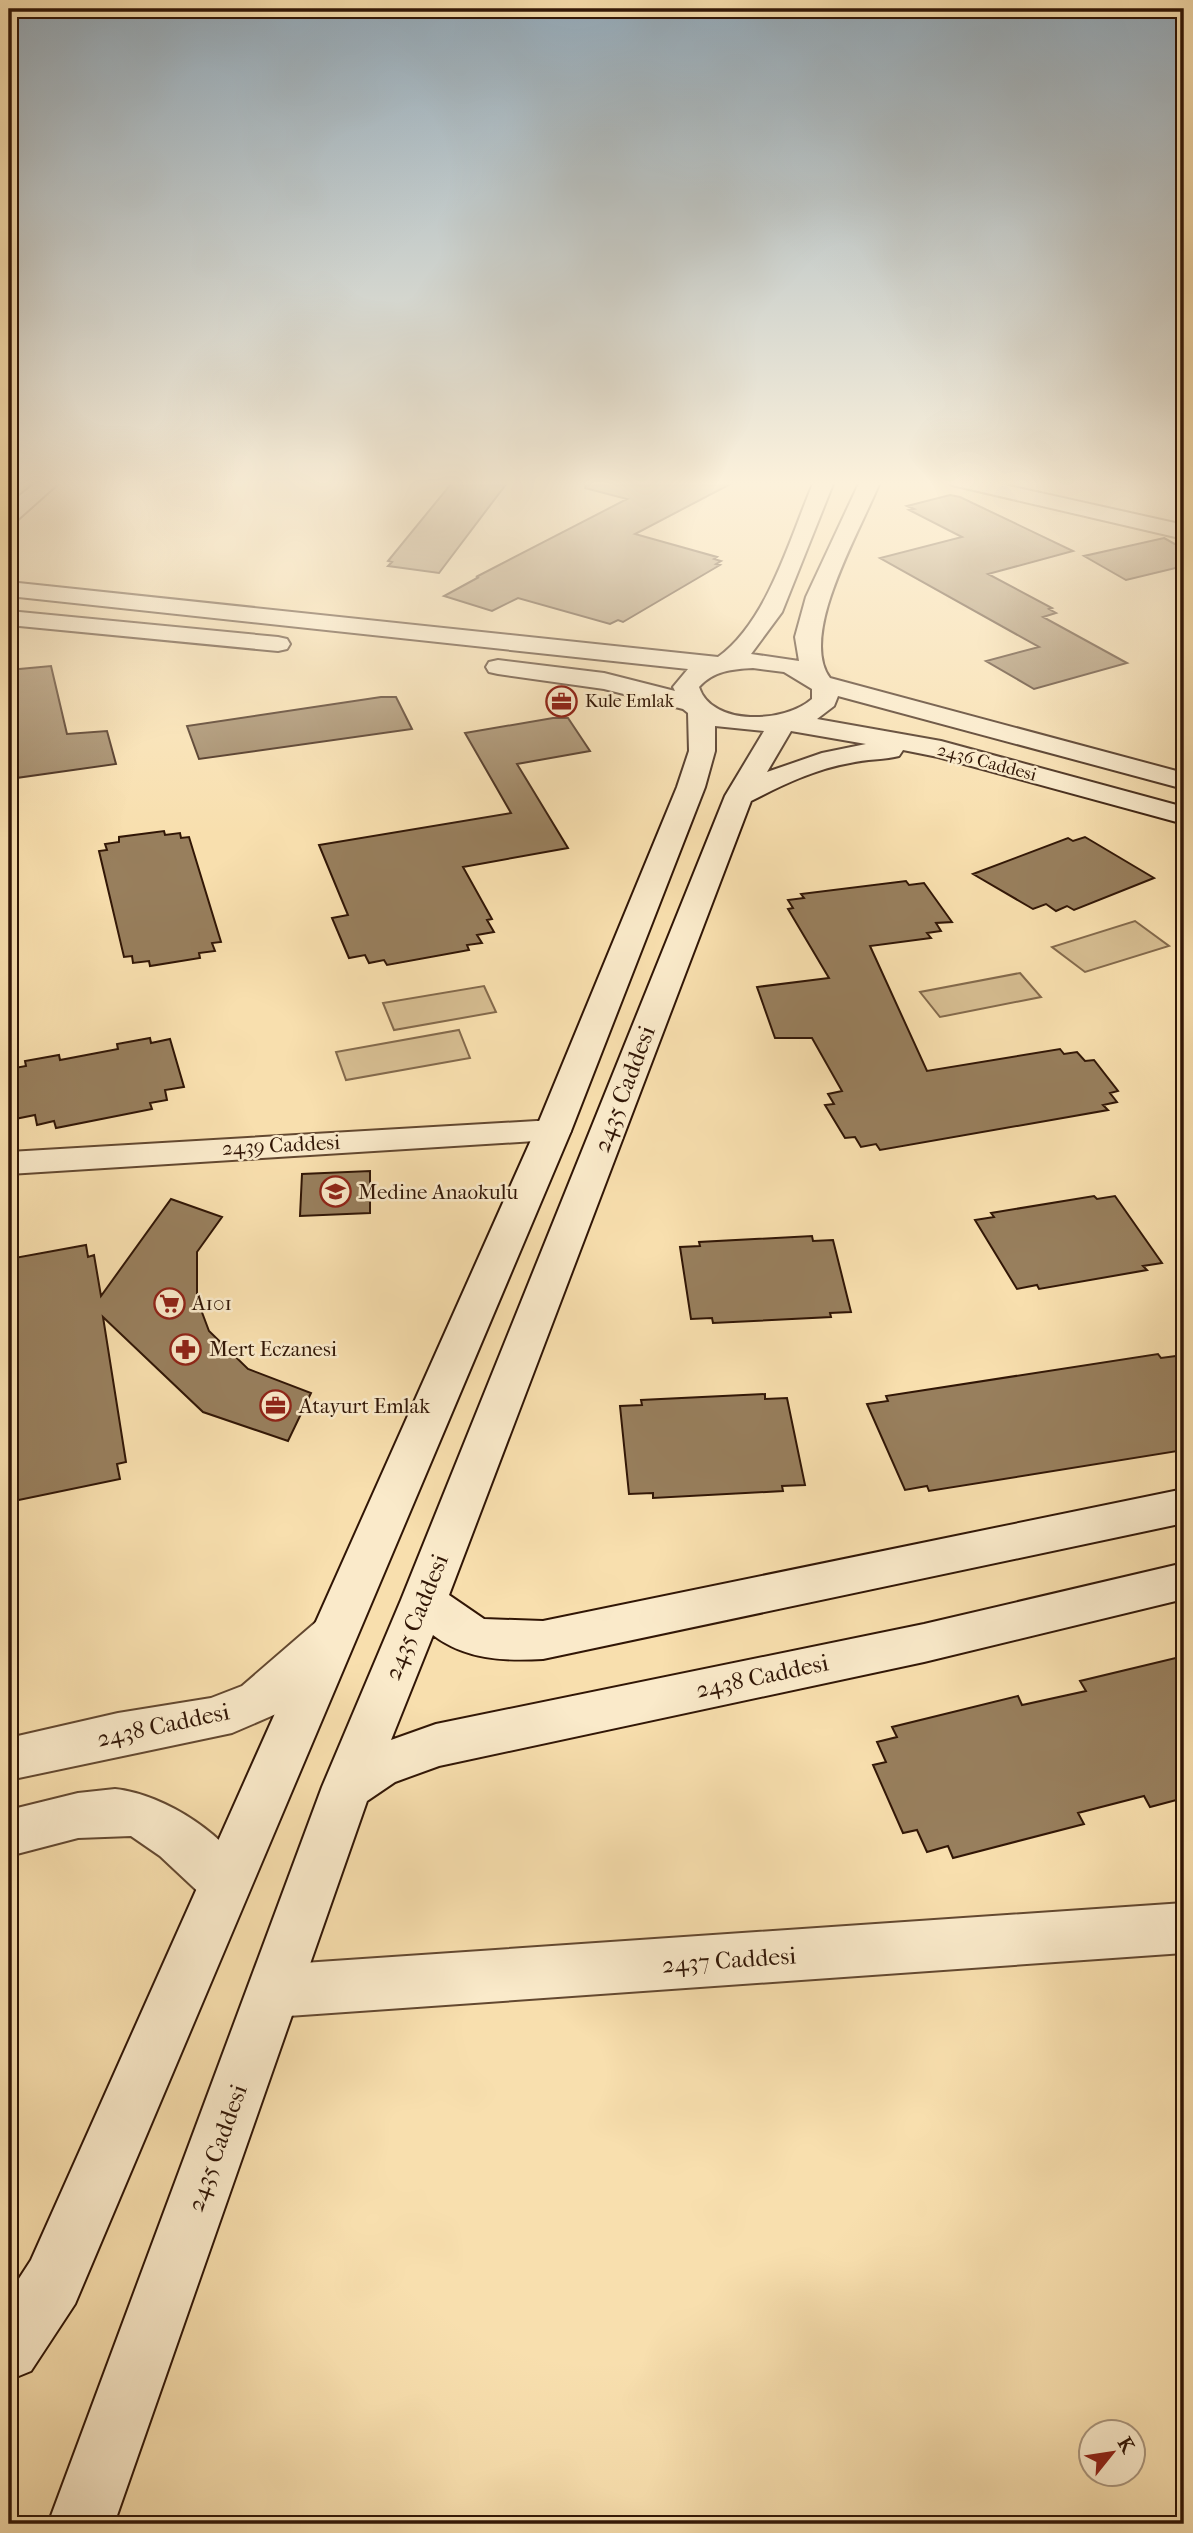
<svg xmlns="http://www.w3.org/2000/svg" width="1193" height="2533" font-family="'IM FELL French Canon',serif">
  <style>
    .green { fill: #d6bd91; stroke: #846a4c; stroke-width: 2 }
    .building { fill: #987f5d; stroke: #311606; stroke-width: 2 }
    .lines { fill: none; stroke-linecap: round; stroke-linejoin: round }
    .street-casing { stroke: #634830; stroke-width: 4 }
    .secondary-casing { stroke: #311606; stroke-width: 4 }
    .street { fill: #faeaca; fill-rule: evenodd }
    .secondary { fill: #faeaca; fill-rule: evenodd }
    .labels { text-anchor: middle; stroke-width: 5; stroke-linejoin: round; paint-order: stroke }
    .far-poi-label { font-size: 18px; fill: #311606; stroke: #faeaca; text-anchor: start }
    .far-street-label { font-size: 18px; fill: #311606; stroke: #faeaca }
    .street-label { font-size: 21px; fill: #311606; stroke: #faeaca }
    .poi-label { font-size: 21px; fill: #311606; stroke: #faeaca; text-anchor: start }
    .near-street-label { font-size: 24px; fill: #311606; stroke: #faeaca }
  </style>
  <rect width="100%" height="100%" fill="#f8dfae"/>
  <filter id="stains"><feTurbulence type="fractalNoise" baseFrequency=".00286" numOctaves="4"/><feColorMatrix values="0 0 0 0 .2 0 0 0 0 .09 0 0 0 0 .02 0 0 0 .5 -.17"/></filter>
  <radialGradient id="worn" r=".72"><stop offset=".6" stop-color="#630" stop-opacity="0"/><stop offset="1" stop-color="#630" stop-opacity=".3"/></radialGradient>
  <path class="green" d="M 1135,921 L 1169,946 L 1085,972 L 1052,947 Z
    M 1020,973 L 1041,997 L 940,1017 L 920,992 Z
    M 484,986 L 496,1012 L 394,1030 L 383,1003 Z
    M 459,1030 L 470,1058 L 346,1080 L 336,1052 Z"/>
  <path class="building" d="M 455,479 L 510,479 L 439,573 L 388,566 L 392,562 L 388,561 Z
    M 587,479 L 740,479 L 635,534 L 717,557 L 714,559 L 721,561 L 716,564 L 720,565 L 623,622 L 618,620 L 610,624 L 518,598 L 492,611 L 444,596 L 479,577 L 476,577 L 627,499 L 585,488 Z
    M 950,495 L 960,497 L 1073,551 L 988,574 L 1052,608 L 1049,609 L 1056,613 L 1043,617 L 1127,663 L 1034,689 L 986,661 L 1039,647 L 880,558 L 962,537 L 909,510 L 914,509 L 907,506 Z
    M 1164,538 L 1184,549 L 1184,566 L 1126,580 L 1084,556 Z
    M 51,666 L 67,734 L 107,731 L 116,764 L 9,779 L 9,670 Z
    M 381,697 L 396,697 L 412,729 L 199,759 L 187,726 Z
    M 553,718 L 568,718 L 590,751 L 517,764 L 568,848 L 463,867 L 492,919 L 487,920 L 494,932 L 477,935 L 482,943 L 467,945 L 469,950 L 387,965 L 384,960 L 369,963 L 365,955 L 349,958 L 332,918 L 348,915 L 319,845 L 511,813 L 465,733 Z
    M 164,831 L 165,835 L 180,833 L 181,838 L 189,837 L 221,942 L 212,943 L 215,951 L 199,953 L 200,958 L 150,966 L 149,961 L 133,963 L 132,956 L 124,957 L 99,851 L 107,850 L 105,844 L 119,842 L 119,837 Z
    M 1085,837 L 1154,878 L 1074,910 L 1067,906 L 1056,911 L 1046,904 L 1033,909 L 973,874 L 1068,838 L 1073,841 Z
    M 906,881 L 909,885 L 924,883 L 952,922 L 936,923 L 941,931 L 927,933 L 931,938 L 870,946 L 927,1071 L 1060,1049 L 1064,1054 L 1077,1052 L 1085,1061 L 1094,1060 L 1118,1091 L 1110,1093 L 1117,1102 L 1103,1105 L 1108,1110 L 880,1150 L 876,1144 L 861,1147 L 855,1137 L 845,1138 L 825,1105 L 834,1104 L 828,1094 L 842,1091 L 812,1038 L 775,1038 L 757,987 L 829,978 L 788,909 L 793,908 L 788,900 L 804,898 L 801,894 Z
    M 150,1038 L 151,1043 L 170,1039 L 184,1087 L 165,1090 L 167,1100 L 150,1103 L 152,1109 L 56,1128 L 54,1121 L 37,1125 L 35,1115 L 15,1119 L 13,1103 L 9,1104 L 9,1069 L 26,1066 L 25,1061 L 59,1055 L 60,1060 L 118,1049 L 117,1044 Z
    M 370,1171 L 370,1213 L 300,1216 L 302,1174 Z
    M 1094,1196 L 1097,1199 L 1115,1196 L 1162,1263 L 1143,1266 L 1147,1270 L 1039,1289 L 1037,1285 L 1017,1289 L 975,1220 L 994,1217 L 991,1213 Z
    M 171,1199 L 222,1217 L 197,1252 L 197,1299 L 209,1331 L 248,1369 L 311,1393 L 288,1441 L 203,1412 L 103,1317 L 126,1462 L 117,1464 L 120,1479 L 9,1502 L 9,1259 L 86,1245 L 88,1257 L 94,1255 L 101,1296 Z
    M 812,1236 L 813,1241 L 833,1240 L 851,1312 L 830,1313 L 831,1317 L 713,1323 L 712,1318 L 691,1319 L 680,1247 L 700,1246 L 699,1242 Z
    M 1158,1354 L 1161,1358 L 1184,1355 L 1184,1450 L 929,1491 L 927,1486 L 905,1490 L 867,1404 L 888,1401 L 886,1396 Z
    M 765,1394 L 765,1399 L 787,1398 L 805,1485 L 782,1486 L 783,1491 L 653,1498 L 653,1493 L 629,1494 L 620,1406 L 642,1405 L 641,1400 Z
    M 1184,1656 L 1184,1798 L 1150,1807 L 1144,1796 L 1078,1813 L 1084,1824 L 953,1858 L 948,1846 L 927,1852 L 917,1830 L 903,1833 L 873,1765 L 886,1762 L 877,1742 L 897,1737 L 892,1727 L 1018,1696 L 1022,1705 L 1086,1691 L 1080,1681 Z"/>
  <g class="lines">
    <defs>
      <path id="street" d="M 41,479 L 63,479 L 17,520 L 9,521 L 9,504 Z
        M 942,479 L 978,479 L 1184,525 L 1184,539 L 952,485 Z
        M 553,1120 L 566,1123 L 571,1131 L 566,1139 L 9,1174 L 9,1152 Z
        M 333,1616 L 350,1622 L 356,1635 L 350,1648 L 276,1714 L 232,1733 L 9,1780 L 9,1738 L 118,1713 L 211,1698 L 242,1686 L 316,1622 Z
        M 115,1789 C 165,1794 232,1838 252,1883 L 245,1900 L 226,1907 L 207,1900 L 160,1856 L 131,1836 L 78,1838 L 9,1856 L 9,1810 L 78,1793 Z
        M 1184,1903 L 1184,1953 L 274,2017 L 255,2009 L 247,1991 L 255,1973 L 274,1965 Z"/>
      <path id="secondary" d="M 815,479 L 835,479 L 782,612 L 751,654 L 799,661 L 795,637 L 806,597 L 861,479 L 881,479 C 864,525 797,634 830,678 L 1184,773 L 1184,789 L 838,696 L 834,706 L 817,719 L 941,741 L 1184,807 L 1184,824 L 938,757 L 903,750 L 899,756 C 883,760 866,759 850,763 C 815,769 782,785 751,801 L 449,1595 L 484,1619 L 543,1621 L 1184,1489 L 1184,1523 L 543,1659 C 504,1661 466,1660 433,1635 L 391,1740 L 436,1724 L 924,1624 L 1184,1563 L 1184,1599 L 924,1662 L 439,1766 L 395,1782 L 367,1801 L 114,2524 L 48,2524 L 322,1787 L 401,1600 L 725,796 L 764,731 L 715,726 L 715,751 L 705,787 L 571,1131 L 75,2304 L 31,2371 L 9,2380 L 9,2294 L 31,2260 L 535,1131 L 677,787 L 689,751 L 688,713 L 683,709 L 604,689 L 498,674 L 489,672 L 486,667 L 489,662 L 498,660 L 604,673 L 675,691 L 673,687 L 688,669 L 9,596 L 9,582 L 718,657 C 769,620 790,536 815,479 ZM 753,668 L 784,672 L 812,689 L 812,699 C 785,723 712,727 699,687 C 713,671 732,669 753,668 ZM 791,731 L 866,744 L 822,753 L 767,772 Z
        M 9,611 L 278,637 L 287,639 L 290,644 L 287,649 L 278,651 L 9,625 Z"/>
    </defs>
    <use href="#street" class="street-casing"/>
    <use href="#secondary" class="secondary-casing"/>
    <use href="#street" class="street"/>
    <use href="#secondary" class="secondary"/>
  </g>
  <linearGradient id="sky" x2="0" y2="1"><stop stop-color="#93aaba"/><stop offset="0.58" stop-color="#fcf1db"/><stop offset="1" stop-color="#fcf1db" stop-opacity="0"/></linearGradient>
  <rect width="1193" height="833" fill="url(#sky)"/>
  <defs>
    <symbol id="office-ring" viewBox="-11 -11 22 22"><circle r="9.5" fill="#faeaca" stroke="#8f2418" stroke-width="1.5"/><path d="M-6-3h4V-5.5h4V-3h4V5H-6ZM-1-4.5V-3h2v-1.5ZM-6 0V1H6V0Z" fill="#8f2418"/></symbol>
    <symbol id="school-ring" viewBox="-11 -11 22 22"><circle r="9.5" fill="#faeaca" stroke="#8f2418" stroke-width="1.5"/><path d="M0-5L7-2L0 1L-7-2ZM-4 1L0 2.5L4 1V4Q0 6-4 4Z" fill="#8f2418"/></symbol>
    <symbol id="supermarket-ring" viewBox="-11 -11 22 22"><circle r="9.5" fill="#faeaca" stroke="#8f2418" stroke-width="1.5"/><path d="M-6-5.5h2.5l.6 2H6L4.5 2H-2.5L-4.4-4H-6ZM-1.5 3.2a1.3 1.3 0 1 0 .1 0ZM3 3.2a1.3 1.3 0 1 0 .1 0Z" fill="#8f2418"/></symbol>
    <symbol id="pharmacy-ring" viewBox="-11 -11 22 22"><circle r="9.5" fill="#faeaca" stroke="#8f2418" stroke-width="1.5"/><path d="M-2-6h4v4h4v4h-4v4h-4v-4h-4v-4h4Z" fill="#8f2418"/></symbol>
  </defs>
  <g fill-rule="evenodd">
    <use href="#office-ring" x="544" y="684" width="35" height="35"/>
    <use href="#school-ring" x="318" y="1174" width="35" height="35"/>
    <use href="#supermarket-ring" x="152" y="1286" width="35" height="35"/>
    <use href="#pharmacy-ring" x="168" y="1332" width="35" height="35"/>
    <use href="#office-ring" x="258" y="1388" width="35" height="35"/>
  </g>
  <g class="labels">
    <g class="far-poi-label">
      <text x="585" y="707">Kule Emlak</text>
    </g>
    <g class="far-street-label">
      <text transform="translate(987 762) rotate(15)" y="6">2436 Caddesi</text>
    </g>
    <g class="street-label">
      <text transform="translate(281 1145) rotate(-3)" y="7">2439 Caddesi</text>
    </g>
    <g class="poi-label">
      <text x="358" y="1199">Medine Anaokulu</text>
      <text x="192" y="1310">A101</text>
      <text x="209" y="1356">Mert Eczanesi</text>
      <text x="299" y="1413">Atayurt Emlak</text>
    </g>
    <g class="near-street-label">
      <text transform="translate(624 1089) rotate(-69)" y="8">2435 Caddesi</text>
      <text transform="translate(416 1617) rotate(-68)" y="8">2435 Caddesi</text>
      <text transform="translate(762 1676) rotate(-12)" y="8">2438 Caddesi</text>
      <text transform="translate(163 1725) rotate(-12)" y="8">2438 Caddesi</text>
      <text transform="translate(729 1960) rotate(-4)" y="8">2437 Caddesi</text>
      <text transform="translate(217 2148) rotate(-70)" y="8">2435 Caddesi</text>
    </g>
  </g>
  <rect width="1193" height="2533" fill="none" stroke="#f8dfae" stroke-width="35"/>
  <rect x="10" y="10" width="1172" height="2512" fill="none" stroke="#311606" stroke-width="3.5"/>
  <rect x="18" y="18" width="1158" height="2498" fill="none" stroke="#311606" stroke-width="2"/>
  <g transform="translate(1112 2453) rotate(60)"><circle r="33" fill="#faeaca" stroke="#aa957c" stroke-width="2"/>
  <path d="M0-5L12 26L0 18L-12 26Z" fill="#8f2418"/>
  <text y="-10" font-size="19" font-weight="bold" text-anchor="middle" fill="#311606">K</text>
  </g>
  <rect width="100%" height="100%" filter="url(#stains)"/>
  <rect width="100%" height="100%" fill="url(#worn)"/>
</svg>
